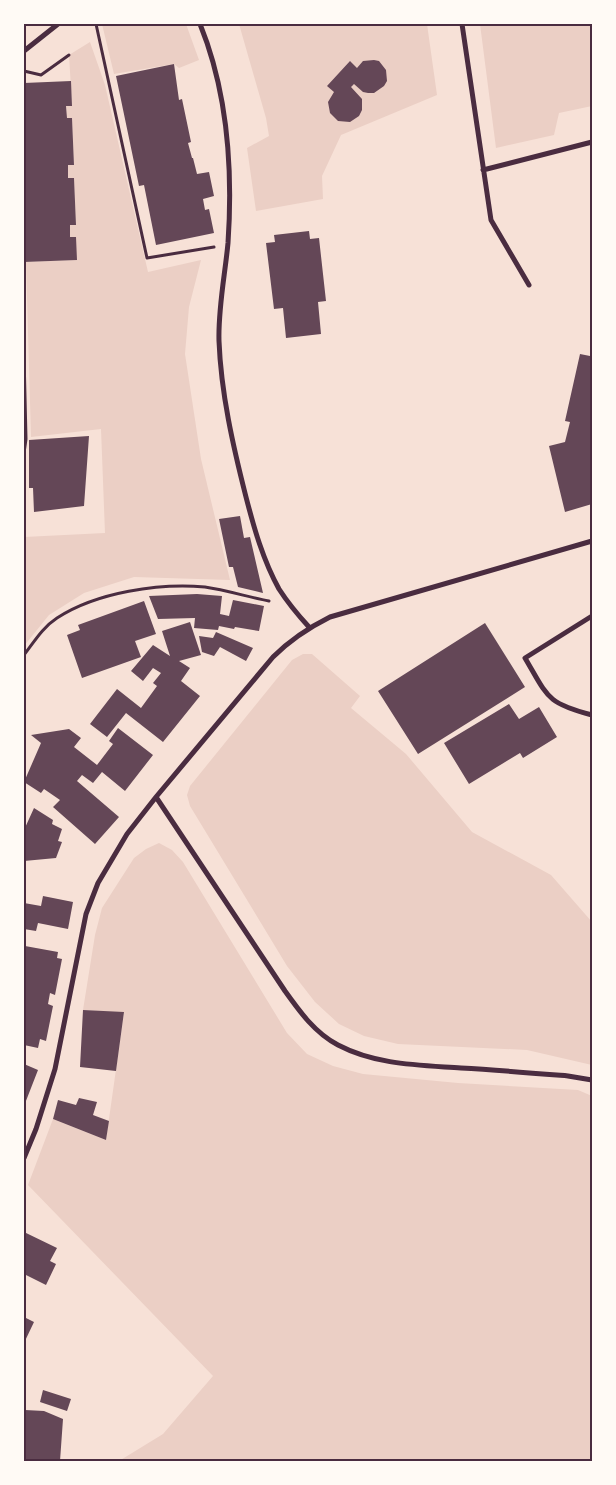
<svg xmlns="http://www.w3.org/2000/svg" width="616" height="1485" font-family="'Archivo Narrow',sans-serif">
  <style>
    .green { fill: #ebcfc5 }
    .building { fill: #644757 }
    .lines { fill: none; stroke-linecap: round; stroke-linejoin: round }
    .path { stroke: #4a2c40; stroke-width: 3 }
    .minor { stroke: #4a2c40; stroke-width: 5 }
    .neatline { fill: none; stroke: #4a2c40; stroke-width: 2 }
  </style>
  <rect width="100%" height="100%" fill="#f7e1d7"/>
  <path class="green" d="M 102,24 L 186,24 L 199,60 L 179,68 L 174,64 L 114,74 Z
    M 239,24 L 427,24 L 437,95 L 341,135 L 322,176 L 323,199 L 256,211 L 247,148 L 269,136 L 266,118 Z
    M 480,24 L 592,24 L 592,106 L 559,113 L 554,135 L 496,148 Z
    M 90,42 L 105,85 L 148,272 L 201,260 L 189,307 L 185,354 L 201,459 L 230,580 L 134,577 L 84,593 L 49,615 L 24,646 L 24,537 L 105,533 L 101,429 L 31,437 L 26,262 L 76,260 L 70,237 L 70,225 L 76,225 L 74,178 L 68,178 L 68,165 L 74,165 L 72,118 L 67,118 L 66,106 L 72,105 L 69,55 Z
    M 303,654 L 312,654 L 360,696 L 351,708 L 406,754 L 472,832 L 551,875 L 592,922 L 592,1065 L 527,1050 L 398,1044 L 364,1036 L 339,1024 L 315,1002 L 287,966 L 190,806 L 187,795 L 190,786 L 292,660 Z
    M 159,843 L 172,850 L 183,862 L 287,1033 L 307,1054 L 333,1066 L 363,1074 L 458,1083 L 578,1090 L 592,1096 L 592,1461 L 119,1461 L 163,1434 L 213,1376 L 28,1185 L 53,1119 L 106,1140 L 124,1013 L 83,1010 L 95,935 L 102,908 L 134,858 L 146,849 Z"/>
  <path class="building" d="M 374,60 L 379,61 L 386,70 L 387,81 L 384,86 L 374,93 L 368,93 L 363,92 L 354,84 L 351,87 L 362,99 L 362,110 L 359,116 L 350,122 L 338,121 L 330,113 L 328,102 L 334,92 L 327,86 L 350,61 L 357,68 L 363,61 Z
    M 174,64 L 179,100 L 182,99 L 191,142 L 188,143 L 192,158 L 193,158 L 197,174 L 209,172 L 214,196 L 203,199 L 205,210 L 209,209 L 214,233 L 156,245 L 144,185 L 139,186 L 116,76 Z
    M 71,81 L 72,106 L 66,106 L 67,118 L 72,118 L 74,165 L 68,165 L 68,178 L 74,178 L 76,225 L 70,225 L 70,237 L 76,237 L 77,260 L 24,262 L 24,83 Z
    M 309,231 L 310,239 L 319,238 L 326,301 L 318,302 L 321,334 L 286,338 L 283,308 L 274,309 L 266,243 L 275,242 L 274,235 Z
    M 592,348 L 592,504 L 565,512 L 549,446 L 565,442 L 570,422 L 565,421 L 580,354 L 590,356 Z
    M 89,436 L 84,506 L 34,512 L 33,488 L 29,488 L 29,440 Z
    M 240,516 L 244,538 L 250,537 L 263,593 L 238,587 L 233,567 L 229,567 L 219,519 Z
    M 197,594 L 222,596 L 220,614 L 229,616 L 233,600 L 264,606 L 259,631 L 235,627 L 234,629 L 219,626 L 218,630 L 194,628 L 195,618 L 158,619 L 149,596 Z
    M 144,601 L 156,634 L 135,641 L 141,657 L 82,678 L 67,635 L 80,630 L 78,625 Z
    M 190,622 L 201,655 L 179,661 L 190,668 L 181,681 L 200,696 L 163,742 L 126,713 L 107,737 L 90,724 L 117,689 L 141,708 L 157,686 L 153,683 L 161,673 L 153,668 L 143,681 L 131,671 L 153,645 L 170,656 L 162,631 Z
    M 485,623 L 525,687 L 418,754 L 378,691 Z
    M 216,632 L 253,648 L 246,661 L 220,647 L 214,656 L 202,652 L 199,636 L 213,638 Z
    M 509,704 L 519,719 L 539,707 L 557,737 L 523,758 L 520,753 L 469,784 L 444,743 Z
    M 118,728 L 153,755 L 125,791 L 102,772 L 93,783 L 82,775 L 77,781 L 119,817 L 95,844 L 53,807 L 60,800 L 44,789 L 41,793 L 24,782 L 41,743 L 31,735 L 69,729 L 81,738 L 74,747 L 97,765 L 113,744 L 109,741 Z
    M 34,808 L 53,820 L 52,824 L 62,829 L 58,841 L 62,842 L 56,858 L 24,861 L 24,830 Z
    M 43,896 L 73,902 L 68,929 L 38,923 L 36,931 L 24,929 L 24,903 L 41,906 Z
    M 25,946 L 58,952 L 57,958 L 62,959 L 55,995 L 50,993 L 48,1004 L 53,1006 L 46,1041 L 40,1039 L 38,1048 L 24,1045 Z
    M 83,1010 L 124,1012 L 116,1071 L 80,1067 Z
    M 24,1064 L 38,1070 L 24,1106 Z
    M 79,1098 L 97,1102 L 93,1115 L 109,1121 L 106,1140 L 53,1119 L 58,1100 L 76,1105 Z
    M 24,1232 L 57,1248 L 50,1261 L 56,1264 L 46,1285 L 24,1274 Z
    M 24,1317 L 34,1322 L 24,1343 Z
    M 43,1390 L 71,1399 L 67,1411 L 40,1402 Z
    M 25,1410 L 44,1411 L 63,1419 L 60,1461 L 24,1461 Z"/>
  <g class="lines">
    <path class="path" d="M 96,24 L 147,258 L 214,247
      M 24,71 L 41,75 L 69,55
      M 24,355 L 26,439 L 24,453
      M 24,655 C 34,642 43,627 57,618 C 97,592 159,583 205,587 C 226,590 248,597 269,601"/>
    <path class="minor" d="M 200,24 C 228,93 233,169 228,243 C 225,275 218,308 219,341 C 221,393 233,446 246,497 C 254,528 263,560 279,589 C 288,603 298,615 309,627
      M 462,24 L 491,220 L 529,285
      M 24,51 L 58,24
      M 483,170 L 592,142
      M 592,616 L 525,658 C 548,697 546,703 592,715
      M 156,797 L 285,991 C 300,1012 315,1033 338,1045 C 376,1065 419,1065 461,1068 C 497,1070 532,1073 568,1076 L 592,1080
      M 24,1158 L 36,1129 L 55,1069 L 86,914 L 98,883 L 127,834 L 156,797 L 273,657 C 290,640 308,628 330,617 L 592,541"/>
  </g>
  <rect width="616" height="1485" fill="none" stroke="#fffaf5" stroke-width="50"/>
  <rect x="25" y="25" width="566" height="1435" class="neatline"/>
</svg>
